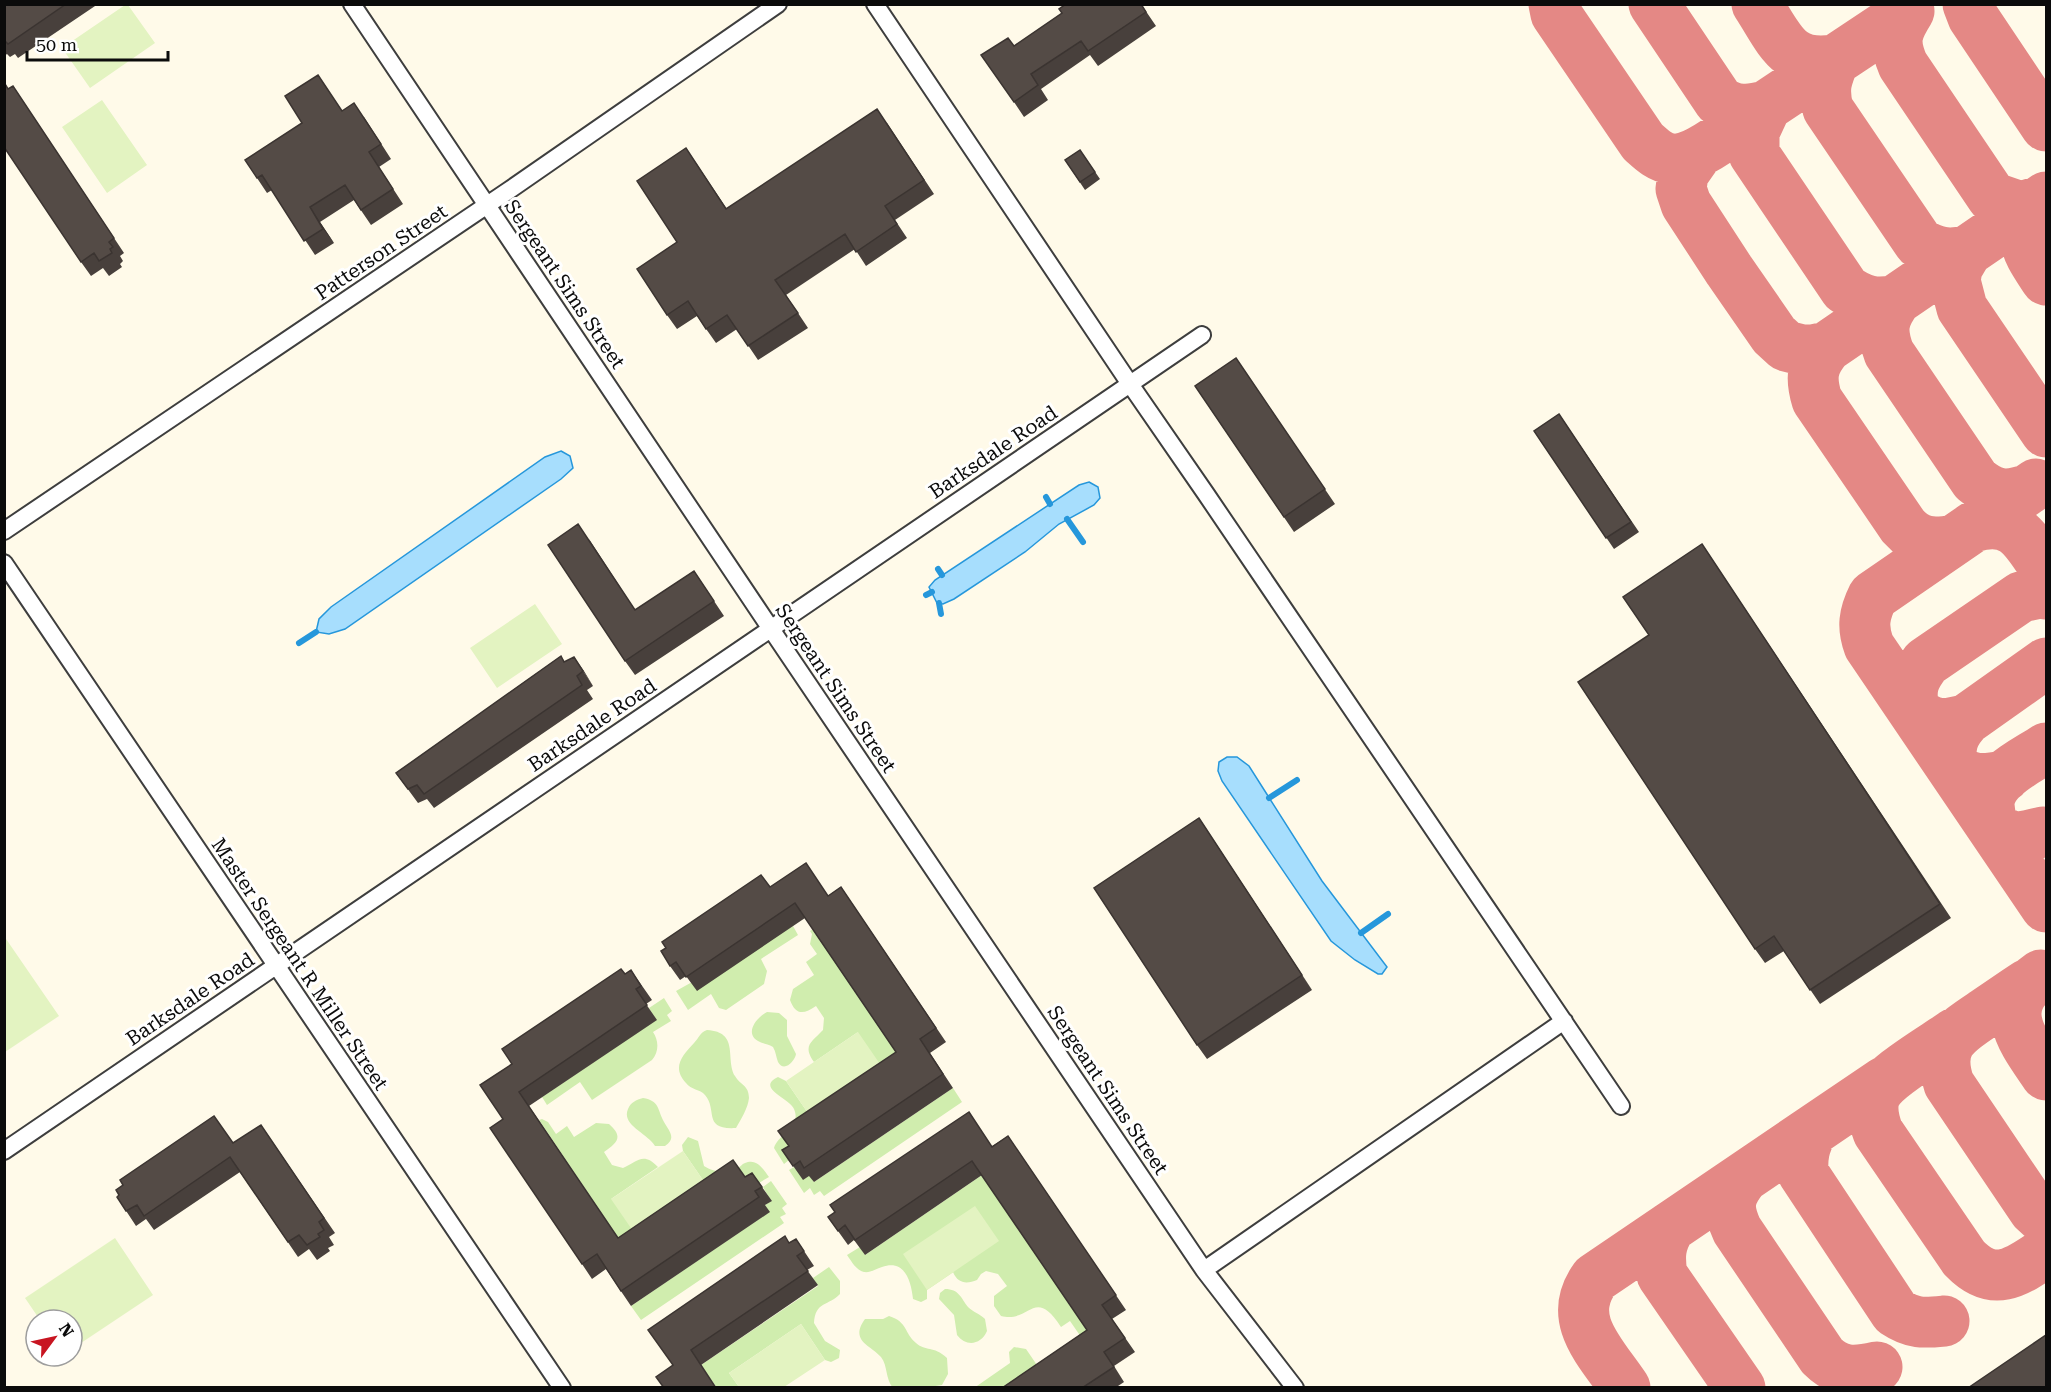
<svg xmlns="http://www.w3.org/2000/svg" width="2051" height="1392" font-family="'Roboto Serif',serif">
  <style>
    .green { fill: #d0edae }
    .pitch { fill: #e3f3c1 }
    .water { fill: #a7defd; stroke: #2697db; stroke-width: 1.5 }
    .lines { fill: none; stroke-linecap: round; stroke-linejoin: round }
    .stream { stroke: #2697db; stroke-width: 6 }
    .taxiway { stroke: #e48885; stroke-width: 51 }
    .minor-casing { stroke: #3e3e3e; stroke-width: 20 }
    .minor { stroke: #fff; stroke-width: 16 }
    .wall { fill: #48403c }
    .shaded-wall { fill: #3b3431 }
    .building { fill: #544b46; stroke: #3b3431; stroke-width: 1.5 }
    .labels { text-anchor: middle; stroke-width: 6; stroke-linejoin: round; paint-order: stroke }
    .street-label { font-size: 20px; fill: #0b0b0b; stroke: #fff }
  </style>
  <rect width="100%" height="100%" fill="#fffae9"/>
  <path class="green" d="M 793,926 L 798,935 L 761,959 L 767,971 L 764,984 L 726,1010 L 719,1008 L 711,994 L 688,1010 L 676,991 Z
    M 813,929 L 906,1066 L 784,1164 L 774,1148 C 778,1134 802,1128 794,1109 C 790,1098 755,1088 778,1077 L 786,1081 L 810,1116 L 858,1032 L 814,1062 C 802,1045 812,1042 823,1030 L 824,1018 L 816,1006 C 804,1014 796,1016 790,1000 L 793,989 L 814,975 L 806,962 L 817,954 L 810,944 L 812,934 L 810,931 Z
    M 664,998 L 672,1011 L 667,1015 L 671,1021 L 653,1032 C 659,1041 659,1052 652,1060 L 592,1100 L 580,1082 L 547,1105 L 542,1097 L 656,1020 L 649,1008 Z
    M 767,1012 L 779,1013 L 787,1020 L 787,1036 L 796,1054 C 795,1061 784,1073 778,1062 C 776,1057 776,1052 773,1047 C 768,1044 763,1044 758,1041 C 744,1033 757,1017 767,1012 Z
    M 707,1030 C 740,1032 725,1059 735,1076 C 740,1085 749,1085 749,1098 C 748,1108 741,1119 736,1128 C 702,1130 718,1110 705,1095 C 700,1089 691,1090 686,1083 C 671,1067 683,1055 694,1043 C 699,1038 700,1032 707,1030 Z
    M 953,1088 L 962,1102 L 824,1196 L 820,1191 L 814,1195 L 810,1188 L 804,1193 L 789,1170 L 794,1167 L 810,1176 L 814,1182 Z
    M 643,1098 C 660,1101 657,1109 664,1122 C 669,1131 677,1138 665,1146 L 655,1146 C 647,1133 621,1125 628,1109 C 631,1102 636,1100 643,1098 Z
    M 542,1119 L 548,1122 L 556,1134 L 567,1126 L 574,1137 L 596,1123 L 609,1124 C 624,1137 617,1143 604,1152 L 612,1165 L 623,1168 C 637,1162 643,1151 658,1167 L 611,1199 L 707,1186 L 683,1151 L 682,1145 L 688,1137 L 698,1141 L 704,1166 C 713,1172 727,1174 737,1169 C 740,1167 742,1164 745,1163 C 757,1158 763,1169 769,1177 L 752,1187 L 628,1253 L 539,1120 Z
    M 982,1175 L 1088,1332 L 1081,1337 L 1070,1321 L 1061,1327 C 1034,1285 1030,1324 1001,1316 L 994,1306 L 994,1296 L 1007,1286 L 998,1274 L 986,1271 L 981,1274 L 977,1280 C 967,1284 958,1284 953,1272 L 999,1241 L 927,1290 L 927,1299 L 921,1302 L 913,1299 C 911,1281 905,1259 882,1267 C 876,1269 870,1273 864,1272 C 856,1270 852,1262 847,1255 L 860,1247 L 865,1255 Z
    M 771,1181 L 787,1204 L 782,1208 L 786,1214 L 780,1217 L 784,1223 L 641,1320 L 631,1306 L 769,1212 L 765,1205 L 771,1201 L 763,1187 Z
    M 829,1267 L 840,1281 L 840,1294 C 829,1306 815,1301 814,1323 L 825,1341 L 840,1350 L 839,1358 L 831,1362 L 825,1360 L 801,1324 L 729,1373 L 739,1387 L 716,1387 L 701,1365 L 818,1286 L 813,1278 Z
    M 945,1289 C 959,1289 961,1298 968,1307 C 973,1312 980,1314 985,1319 L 987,1331 C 981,1345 966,1347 957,1335 L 954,1315 L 939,1299 L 940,1293 Z
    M 889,1316 C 908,1322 904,1333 916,1343 C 926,1352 933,1345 947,1358 L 948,1374 L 942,1385 L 929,1387 L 893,1388 C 885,1378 888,1366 881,1357 C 871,1345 849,1341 865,1319 L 883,1319 Z
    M 1014,1347 L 1026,1349 L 1039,1368 L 1034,1387 L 974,1388 L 1010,1363 L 1009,1352 Z"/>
  <path class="pitch" d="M 125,5 L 128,5 L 155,43 L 90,88 L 62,48 Z
    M 102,100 L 147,165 L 107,193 L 62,127 Z
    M 535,604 L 562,644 L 497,688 L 470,648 Z
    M 4,936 L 59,1016 L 5,1052 L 4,1052 Z
    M 858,1032 L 882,1067 L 810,1116 L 786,1081 Z
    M 683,1151 L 707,1186 L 635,1234 L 611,1199 Z
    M 975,1206 L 999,1241 L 927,1290 L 903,1254 Z
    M 115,1238 L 153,1295 L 72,1349 L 72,1320 L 40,1320 L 25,1298 Z
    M 801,1324 L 825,1360 L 784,1387 L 739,1387 L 729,1373 Z"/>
  <path class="water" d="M 561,451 L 570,456 L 573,468 L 561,479 L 345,629 L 329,634 L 316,632 L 319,619 L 331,607 L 545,457 Z
    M 1089,482 L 1098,487 L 1100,498 L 1094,505 L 1059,524 L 1025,552 L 954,599 L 943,604 L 937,603 L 929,587 L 935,580 L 1079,485 Z
    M 1227,757 L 1237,757 L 1249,766 L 1322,881 L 1387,967 L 1382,974 L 1378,974 L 1355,960 L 1331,941 L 1222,781 L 1218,771 L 1219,762 Z"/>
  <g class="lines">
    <path class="stream" d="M 1046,497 L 1050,504
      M 1067,519 L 1083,542
      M 938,569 L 942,575
      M 926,595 L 932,592
      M 939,603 L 941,614
      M 299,643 L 316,632
      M 1269,798 L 1297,780
      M 1361,933 L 1388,914"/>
    <path class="taxiway" d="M 1554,4 L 1556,14 L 1643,142 C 1652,150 1659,157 1671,159 C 1696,162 1744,121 1766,106
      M 1654,4 L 1719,101 C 1735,111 1747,111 1766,106
      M 1757,4 C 1780,39 1787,67 1834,60 C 1826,80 1823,88 1828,109 L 1919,243 C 1936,253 1947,255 1967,251 L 1957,268 L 1955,281 L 1962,308 L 2046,432
      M 1968,4 L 1973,17 L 2046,126
      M 1909,11 L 1766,106 L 1754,132 L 1754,154 L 1845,289 C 1862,301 1875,305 1896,300 C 1882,319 1881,331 1889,353 L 1975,480 C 1994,496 2006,497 2029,489
      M 1909,11 C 1896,32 1893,41 1903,65 L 1992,197 L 2021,207 L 2041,201
      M 1697,154 L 1683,174 L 1681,189 L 1686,204 L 1729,270 L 1774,335 L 1786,346 L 1802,350 L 1813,350 L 1827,347
      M 2041,201 C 2016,237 2024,246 2046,280
      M 2036,484 L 1873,596 C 1864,614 1862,627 1869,646 L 2046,907
      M 1973,527 C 2014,514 2026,540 2046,570
      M 1954,540 C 1932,544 1918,543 1903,526 L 1817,400 C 1810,377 1812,365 1827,347 L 2046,197
      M 1967,719 C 1941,726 1937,726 1914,712 C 1910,689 1912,680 1926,662 L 2021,597 L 2039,593 L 2046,594
      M 2005,776 C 1981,780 1973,781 1952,768 C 1949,747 1952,734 1967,719 L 2046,663
      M 2043,832 C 2018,838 2015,840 1992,827 C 1991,819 1989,810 1989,803 C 1991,776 2027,761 2046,748
      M 2041,975 C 1995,1007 2022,1040 2046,1075
      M 2028,984 C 2014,993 2000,1003 1985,1013 C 1955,1033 1936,1044 1949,1084 L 2034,1210 L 2046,1221
      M 1955,1033 C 1936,1047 1880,1078 1874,1099 C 1871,1111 1874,1121 1878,1132 L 1964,1258 C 1994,1289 2017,1272 2046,1252
      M 1812,1131 C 1804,1146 1802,1157 1803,1173 L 1895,1312 C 1913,1324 1923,1323 1944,1321
      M 1743,1178 C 1728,1197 1727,1208 1737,1230 L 1822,1356 C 1839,1373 1854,1372 1877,1367
      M 1670,1227 C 1660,1244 1659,1255 1662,1275 L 1740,1388
      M 1625,1388 C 1601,1352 1565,1320 1595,1278 L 1884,1082"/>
    <defs>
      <path id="minor" d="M 352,4 L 771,629 L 1204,1270 L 1295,1388
        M 875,4 L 1130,384 L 1206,494 L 1621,1106
        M 4,531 L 508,191 L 778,4
        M 4,563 L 562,1388
        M 4,1151 L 1202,335
        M 1204,1270 L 1564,1021"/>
    </defs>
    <use href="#minor" class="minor-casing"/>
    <use href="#minor" class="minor"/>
  </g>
  <path class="wall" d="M 4,4 L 98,4 L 18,58 L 15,54 L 10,57 L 7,54 L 4,56 Z
    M 1141,4 L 1156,26 L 1098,66 L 1090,55 L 1041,89 L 1048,100 L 1024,117 L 1014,102 L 1014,46 Z
    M 318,75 L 342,111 L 364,117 L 391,159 L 379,167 L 403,204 L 371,225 L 354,200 L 320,222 L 334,243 L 315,255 L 272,190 L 267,193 L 257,178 L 302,123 Z
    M 13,86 L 124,253 L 120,256 L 123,261 L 120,264 L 122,267 L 109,276 L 103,268 L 91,276 L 81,262 L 8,89 Z
    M 887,123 L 934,194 L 895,220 L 907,238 L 866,266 L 855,249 L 786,295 L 808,328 L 758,360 L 737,329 L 716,343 L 697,316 L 677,329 L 667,315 L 677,242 L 686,148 L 727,209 Z
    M 1080,150 L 1100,179 L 1085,190 L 1065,160 Z
    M 1236,358 L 1335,504 L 1294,532 L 1195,386 Z
    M 1559,414 L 1639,532 L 1614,549 L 1534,431 Z
    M 589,539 L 635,610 L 694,571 L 724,616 L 635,675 L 625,661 Z
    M 1702,544 L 1951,918 L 1820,1004 L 1784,951 L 1765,963 L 1755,949 L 1649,635 Z
    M 561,656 L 565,662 L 574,657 L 593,686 L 587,690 L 593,699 L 434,808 L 427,799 L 418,803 L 396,773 Z
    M 1199,818 L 1312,990 L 1207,1059 L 1197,1045 Z
    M 770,887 L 828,896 L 841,887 L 946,1042 L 930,1053 L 953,1088 L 814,1182 L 809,1176 L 803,1180 L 782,1150 L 789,1146 L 896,1052 L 805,918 L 697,991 L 686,976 L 680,980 L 670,966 Z
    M 631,970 L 652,1000 L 646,1004 L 657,1020 L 529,1106 L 618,1238 L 745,1177 L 752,1173 L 772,1201 L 765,1205 L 770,1212 L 631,1306 L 606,1269 L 592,1279 L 582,1264 L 503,1119 L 512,1064 Z
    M 261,1125 L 335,1233 L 329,1237 L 334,1245 L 328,1248 L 330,1251 L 317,1260 L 309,1249 L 298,1257 L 240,1172 L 154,1230 L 146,1219 L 136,1226 L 117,1197 L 233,1143 Z
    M 1008,1136 L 1126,1310 L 1112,1319 L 1135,1352 L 1114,1366 L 1124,1382 L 1115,1388 L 1002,1388 L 1087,1330 L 982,1175 L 865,1255 L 854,1240 L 848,1245 L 828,1217 L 992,1146 Z
    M 796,1239 L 814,1266 L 807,1270 L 818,1285 L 701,1365 L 673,1365 Z"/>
  <path class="shaded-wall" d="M 310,207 L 334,243 L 323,229 Z
    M 574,657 L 584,671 L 593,686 L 583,671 Z
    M 1199,818 L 1209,833 L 1312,990 L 1302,975 Z"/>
  <path class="building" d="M 4,4 L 66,4 L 8,44 L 4,40 Z
    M 1066,4 L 1141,4 L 1146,12 L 1088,51 L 1081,41 L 1031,74 L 1038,85 L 1014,102 L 981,55 L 1008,38 L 1014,46 L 1062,13 L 1059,9 Z
    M 318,75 L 342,111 L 354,103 L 381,144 L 369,152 L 393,189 L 361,210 L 345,185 L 310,207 L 323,229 L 304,241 L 262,175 L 257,178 L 245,160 L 302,123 L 285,96 Z
    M 5,84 L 8,89 L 13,86 L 114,238 L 109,242 L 113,247 L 110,249 L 112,253 L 99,261 L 94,253 L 81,262 L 4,147 Z
    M 877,109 L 924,180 L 885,206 L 897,224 L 856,252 L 845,234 L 775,280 L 798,313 L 748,346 L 727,315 L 706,329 L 688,301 L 667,315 L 637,269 L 677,242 L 637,181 L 686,148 L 726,209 Z
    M 1080,150 L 1095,172 L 1080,182 L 1065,160 Z
    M 1236,358 L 1325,489 L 1284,517 L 1195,386 Z
    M 1559,414 L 1631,522 L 1606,538 L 1534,431 Z
    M 578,524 L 635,610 L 694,571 L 714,601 L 625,661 L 548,545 Z
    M 1702,544 L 1940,904 L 1810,990 L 1774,936 L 1755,949 L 1578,682 L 1649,635 L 1623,597 Z
    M 561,656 L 564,662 L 574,657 L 583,671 L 577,676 L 582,685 L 424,794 L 417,785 L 408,789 L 396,773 Z
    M 1199,818 L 1302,975 L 1197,1045 L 1094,888 Z
    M 806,863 L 828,896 L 841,887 L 936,1028 L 920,1039 L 943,1074 L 804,1168 L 800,1161 L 793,1166 L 782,1150 L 789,1146 L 778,1131 L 896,1052 L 795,903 L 686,977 L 676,962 L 670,966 L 661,951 L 666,948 L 662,942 L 761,875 L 770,887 Z
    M 621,969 L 625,974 L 631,970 L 641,986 L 636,989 L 647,1005 L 519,1092 L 618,1238 L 733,1160 L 745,1177 L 752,1173 L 762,1187 L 755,1191 L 759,1197 L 621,1291 L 597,1254 L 582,1264 L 490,1128 L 503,1119 L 480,1085 L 512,1064 L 502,1049 Z
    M 969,1112 L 992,1147 L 1008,1136 L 1116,1295 L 1102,1305 L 1125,1338 L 1104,1352 L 1114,1367 L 1082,1388 L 1002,1388 L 1087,1330 L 972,1161 L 855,1240 L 845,1225 L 838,1231 L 828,1217 L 835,1212 L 830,1205 Z
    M 214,1116 L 233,1143 L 261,1125 L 324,1218 L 319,1222 L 324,1230 L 318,1234 L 320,1237 L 307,1245 L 299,1235 L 288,1242 L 230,1157 L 144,1216 L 137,1205 L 126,1211 L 117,1197 L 119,1195 L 116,1190 L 123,1185 L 120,1180 Z
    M 785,1236 L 789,1243 L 796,1239 L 804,1251 L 797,1256 L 808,1271 L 691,1350 L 716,1388 L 664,1388 L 656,1377 L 673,1365 L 648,1330 Z
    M 2046,1335 L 2046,1388 L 1968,1388 Z"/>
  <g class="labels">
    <g class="street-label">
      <text transform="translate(381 252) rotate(-34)" y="7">Patterson Street</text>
      <text transform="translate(565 284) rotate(56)" y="7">Sergeant Sims Street</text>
      <text transform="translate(993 452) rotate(-34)" y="7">Barksdale Road</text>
      <text transform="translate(836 688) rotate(56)" y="7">Sergeant Sims Street</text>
      <text transform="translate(592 725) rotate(-34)" y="7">Barksdale Road</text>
      <text transform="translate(300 964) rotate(56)" y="7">Master Sergeant R Miller Street</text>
      <text transform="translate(190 999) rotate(-34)" y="7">Barksdale Road</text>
      <text transform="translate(1108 1090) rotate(56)" y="7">Sergeant Sims Street</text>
    </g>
  </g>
  <rect width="2051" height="1392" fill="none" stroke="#0b0b0b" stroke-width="12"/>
  <g transform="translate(54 1338) rotate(57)"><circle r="28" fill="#ffffff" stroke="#9d9d9d" stroke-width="1.5"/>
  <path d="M0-4.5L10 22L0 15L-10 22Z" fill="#c81521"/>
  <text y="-9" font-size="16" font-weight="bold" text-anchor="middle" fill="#0b0b0b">N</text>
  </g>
  <path d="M27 51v9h141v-9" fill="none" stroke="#0b0b0b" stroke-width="3"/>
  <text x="36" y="51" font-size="18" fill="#0b0b0b" stroke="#ffffff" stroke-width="4.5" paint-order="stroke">50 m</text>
</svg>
